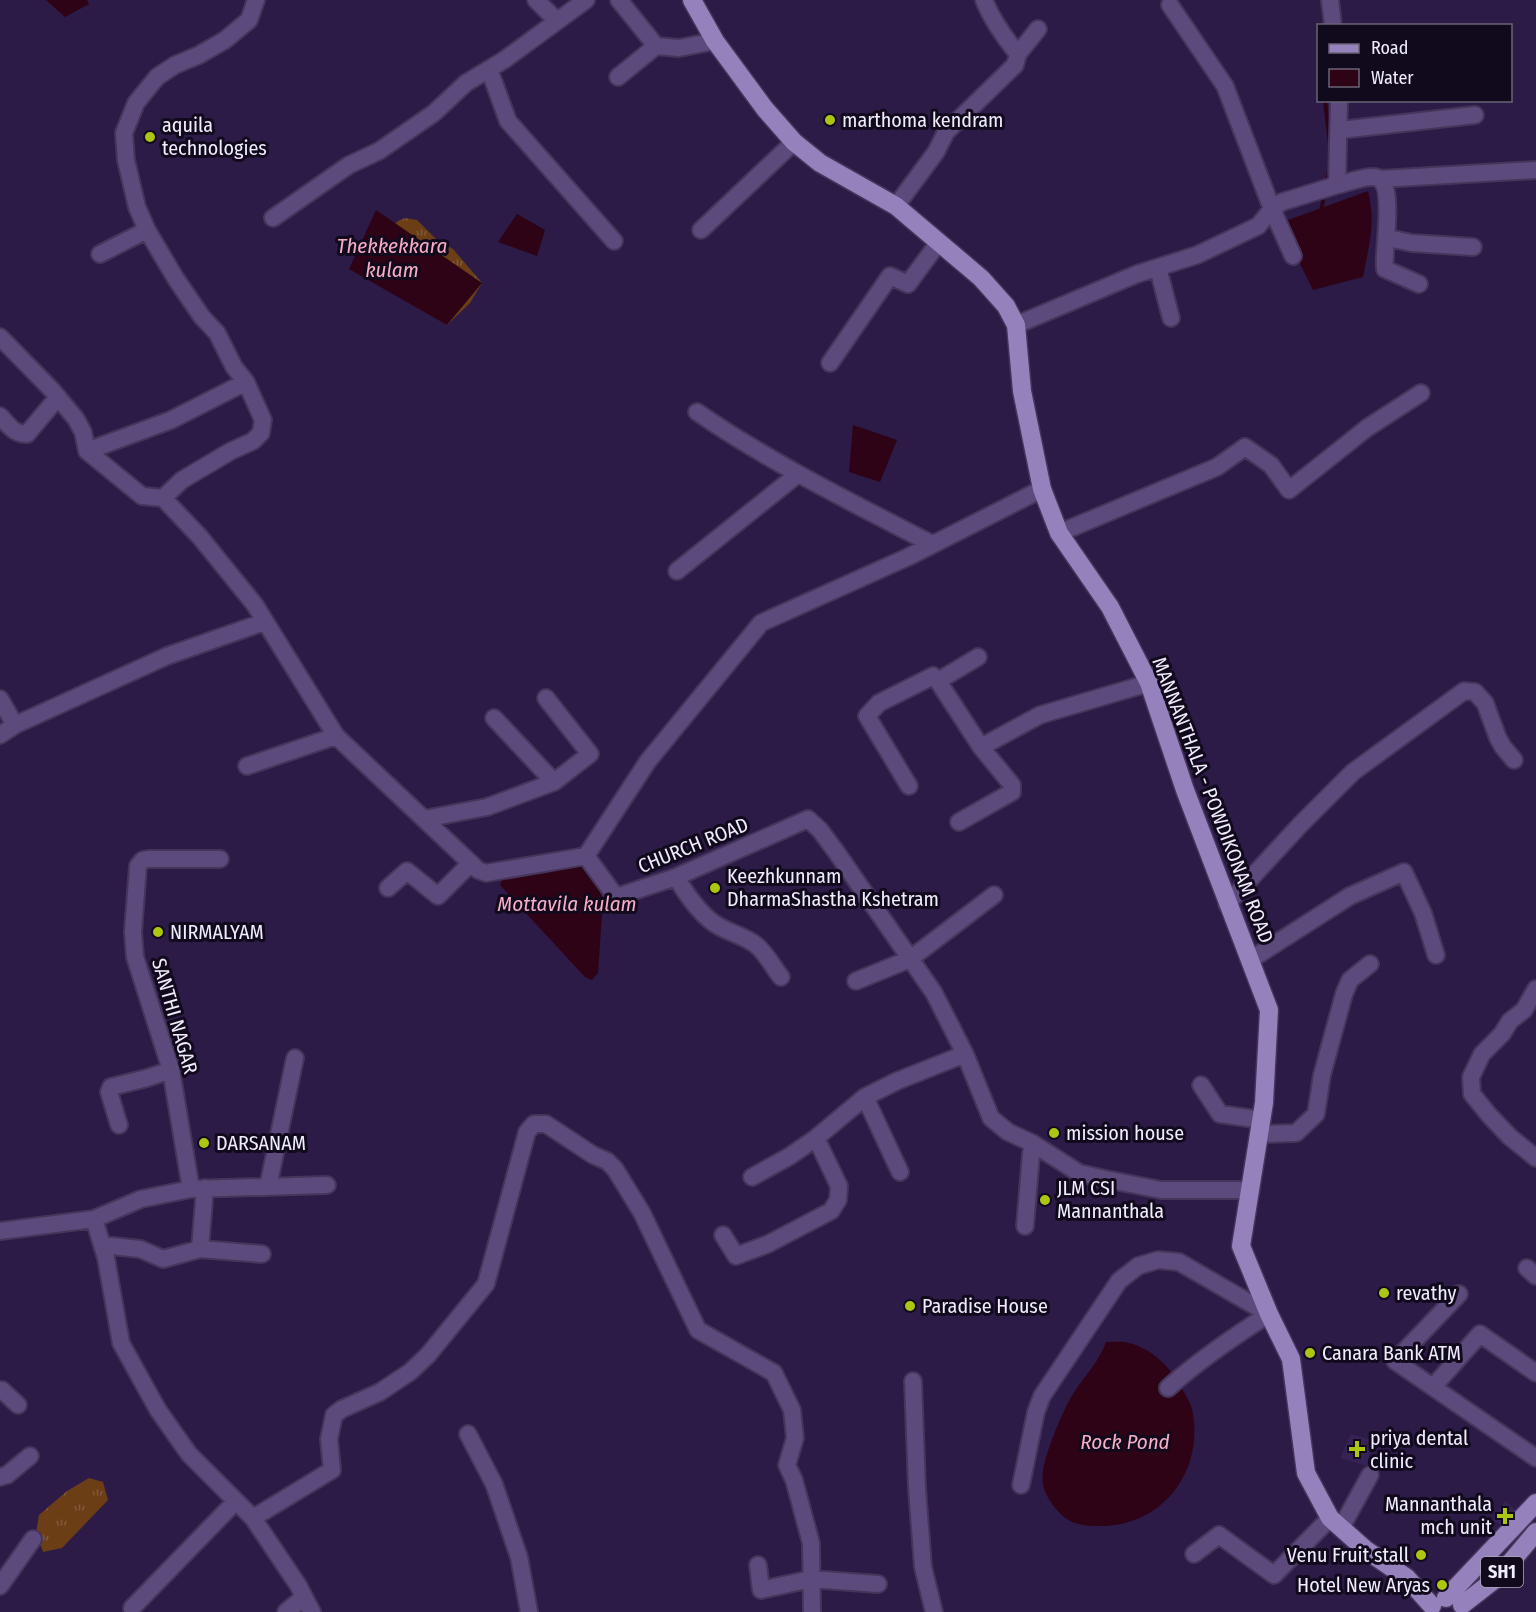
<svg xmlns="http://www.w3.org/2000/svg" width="1536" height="1612" font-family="'Fira Sans Condensed',sans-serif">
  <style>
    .built { fill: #362255 }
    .grass { fill: url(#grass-tufts) }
    .water { fill: #2e0316 }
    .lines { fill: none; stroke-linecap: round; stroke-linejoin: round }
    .stream { stroke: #2e0316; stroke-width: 4 }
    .minor-casing { stroke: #45355a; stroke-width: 20 }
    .major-casing { stroke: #45355a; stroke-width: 21 }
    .minor { stroke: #5b4a7b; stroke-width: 16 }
    .major { stroke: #9581bc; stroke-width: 18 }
    .poi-dot { fill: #acc611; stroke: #110a1d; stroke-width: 2 }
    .labels { text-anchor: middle; stroke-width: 6; stroke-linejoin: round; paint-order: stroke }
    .shield { fill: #110a1d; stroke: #ada8ba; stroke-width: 1.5 }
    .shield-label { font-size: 18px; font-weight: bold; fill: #f0ebfd }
    .poi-label { font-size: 20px; fill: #f0ebfd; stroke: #110a1d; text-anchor: start }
    .street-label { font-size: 20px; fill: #f0ebfd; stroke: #110a1d }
    .water-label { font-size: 21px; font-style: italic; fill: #f7adc4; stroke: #110a1d }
  </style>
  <defs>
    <pattern id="grass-tufts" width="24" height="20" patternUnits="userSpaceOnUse" patternTransform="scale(1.5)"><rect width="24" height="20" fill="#6b3e16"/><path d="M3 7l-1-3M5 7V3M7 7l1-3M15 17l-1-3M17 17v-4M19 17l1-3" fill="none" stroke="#805a39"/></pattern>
  </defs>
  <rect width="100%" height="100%" fill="#2c1a47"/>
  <path class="built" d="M 1351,1434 L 1372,1440 L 1367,1466 L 1340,1458 Z
    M 1505,1501 L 1518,1512 L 1506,1527 L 1493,1521 Z"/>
  <path class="grass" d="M 405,218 L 417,220 L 437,240 L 453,249 L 482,283 L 470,303 L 447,325 L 414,304 L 375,241 L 398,221 Z
    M 89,1478 L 103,1482 L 108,1500 L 62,1548 L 43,1552 L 36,1533 L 39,1515 L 67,1491 Z"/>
  <path class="water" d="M 46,0 L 87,0 L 89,4 L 65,17 Z
    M 1368,191 C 1376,224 1369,244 1363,277 L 1313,290 L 1280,223 Z
    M 376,210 L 482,283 L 447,325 L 349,269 Z
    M 517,214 L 545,230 L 537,256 L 498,242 Z
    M 853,425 L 897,440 L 880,482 L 849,472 Z
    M 581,865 L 593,875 L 603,900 L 598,973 L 592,980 L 585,977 L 500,885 L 503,878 Z
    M 1106,1342 C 1113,1342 1122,1341 1129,1343 C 1151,1348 1173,1369 1182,1389 C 1186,1395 1190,1402 1192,1409 C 1205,1470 1163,1527 1099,1526 C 1078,1526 1066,1523 1053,1505 C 1045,1495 1041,1484 1043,1472 C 1045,1454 1061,1415 1070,1399 C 1082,1378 1097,1366 1106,1342 Z"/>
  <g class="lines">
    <path class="stream" d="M 1325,100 L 1330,144
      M 1328,177 L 1330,167
      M 1321,212 L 1323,201"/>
    <defs>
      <path id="minor" d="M 536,0 L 557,21
        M 619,0 L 656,46
        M 1330,0 L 1333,26
        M 1170,5 L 1225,86 L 1272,209 L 1293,256
        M 1018,54 L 1038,29
        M 489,69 L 508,121 L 614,241
        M 618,77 L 656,46 L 679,48 L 715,41
        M 1340,130 L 1475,115
        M 1380,179 L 1536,170
        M 1337,185 C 1348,183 1363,176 1374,177 C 1398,179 1382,252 1385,269 L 1419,284
        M 896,206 L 936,152 L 946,132 L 1015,65 L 1018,54 C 1004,37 992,20 984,0
        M 273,218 L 349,165 L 379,151 L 434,113 L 466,83 L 504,60 L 586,0
        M 701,230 L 794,142
        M 1388,238 L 1412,243 L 1473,247
        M 100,254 L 147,230
        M 1158,268 L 1171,318
        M 1016,325 L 1137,274 L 1197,255 L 1258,226 L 1272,209 L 1282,202 L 1337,185 L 1339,100
        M 0,337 L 51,389 L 76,419 L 83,432 L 87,451 L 142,496 L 163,498 L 200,537 L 255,605 L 336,736 L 478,870 L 486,873 L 586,856
        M 830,363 L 890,276 L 908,284 L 939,242
        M 697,412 C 771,463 853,503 932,544
        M 0,416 C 9,425 13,434 27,434 L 58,397
        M 87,451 L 171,420 L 246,382
        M 163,498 L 182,480 L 231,451 L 253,441 L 261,433 L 263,420 L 246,382 L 234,367 L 217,333 L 202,317 L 176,279 L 147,230 L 137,207 L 126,160 L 124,133 L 136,103 L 157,77 L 175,65 L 199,55 L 225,40 L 249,20 L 256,0
        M 1059,533 L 1217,467 L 1245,447 L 1271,465 L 1289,490 L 1367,428 L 1421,393
        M 677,571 L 798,474
        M 0,699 L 15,725
        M 494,718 L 554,782
        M 0,735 L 15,725 L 167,656 L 264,622
        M 981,747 L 1040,715 L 1149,683
        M 247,766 L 336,736
        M 909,786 L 867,716 L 879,703 L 933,676 L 938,681
        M 424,819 L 487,807 L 554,782 L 590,754 L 546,698
        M 959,822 L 1012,792 L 1012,785 L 981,747 L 938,681 L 978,657
        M 586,856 L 616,897 L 676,877 L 808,819 L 820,830 L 837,853 L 934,993 L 965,1054 L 991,1118 L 1008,1132 L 1032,1143 L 1079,1173 L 1105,1179 L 1161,1190 L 1251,1190
        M 586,856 L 648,761 L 761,623 L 908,557 L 1042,489
        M 676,877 C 685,892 697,910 711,921 C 724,932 742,934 756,945 C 766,953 773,967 781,977
        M 388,888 L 407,871 L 438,896 L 471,863
        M 1227,904 L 1301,824 L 1353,772 L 1464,691 L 1475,692 L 1485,703 L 1498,738 L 1503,747 L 1514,760
        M 1250,960 L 1350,896 L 1404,872 L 1423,913 L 1436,955
        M 856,981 L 910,959 L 994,895
        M 1536,989 L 1524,1010 L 1510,1021 L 1502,1034 L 1482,1054 L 1471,1077 L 1472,1094 L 1489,1115 L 1510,1137 L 1536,1158
        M 1201,1085 L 1220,1114 L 1262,1120
        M 865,1097 L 900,1172
        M 119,1125 L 109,1092 L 111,1087 L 147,1078 L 171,1070
        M 1260,1134 L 1296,1133 L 1316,1114 L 1322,1075 L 1344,994 L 1350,980 L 1370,964
        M 752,1177 L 790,1156 L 816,1138 L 865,1097 L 897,1081 L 965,1054
        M 268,1187 L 295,1058
        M 191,1189 L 171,1070 L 135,957 L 133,932 L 138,866 L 143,860 L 149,859 L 220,859
        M 94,1219 L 141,1199 L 191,1189 L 327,1185
        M 1025,1226 L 1032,1143
        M 0,1231 L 94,1219 L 106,1258 L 121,1343 L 158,1410 L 189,1454 L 253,1518 L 298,1585 L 312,1612
        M 723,1235 L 736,1256 L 768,1244 L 831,1211 L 838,1200 L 839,1186 L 816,1138
        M 102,1245 L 140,1249 L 163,1259 L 200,1249 L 262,1254
        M 200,1249 L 205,1188
        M 1527,1268 L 1536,1276
        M 1459,1294 L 1395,1361 L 1536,1458
        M 913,1381 L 917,1488 L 923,1567 L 934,1612
        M 1433,1387 L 1480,1334 L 1536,1373
        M 0,1390 L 2,1390 L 18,1405
        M 468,1434 L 494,1484 L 519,1557 L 529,1612
        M 0,1477 L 7,1475 L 30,1456
        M 1021,1485 L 1036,1412 L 1042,1396 L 1119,1281 L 1138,1266 L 1158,1260 L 1179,1262 L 1269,1314 C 1233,1337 1199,1360 1168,1388
        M 253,1518 L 332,1470 L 329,1439 L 334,1415 L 342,1409 L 380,1392 L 410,1372 L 428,1355 L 486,1284 L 527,1132 L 534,1124 L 546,1124 L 593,1155 L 607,1161 L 615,1169 L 642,1213 L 698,1330 L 774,1373 L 792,1410 L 795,1438 L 787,1465 L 794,1480 L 811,1543 L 812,1612
        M 1341,1528 L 1370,1475
        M 1194,1554 L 1219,1535 L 1274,1575 L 1330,1518
        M 758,1565 L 761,1590 L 811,1579 L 878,1584
        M 0,1586 L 33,1539
        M 132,1608 L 236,1501
        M 286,1612 L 304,1597"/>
      <path id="major" d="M 692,0 L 715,41 L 765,109 L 794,142 L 820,163 L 896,206 L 981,278 L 1006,306 L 1016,325 L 1022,391 L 1042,489 L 1059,533 L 1110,607 L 1149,683 L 1185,790 L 1269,1010 L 1264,1103 L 1241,1246 L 1269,1314 L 1291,1359 L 1306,1473 L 1330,1518 L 1366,1550 L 1407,1578 L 1432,1606
        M 1446,1598 L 1536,1503
        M 1462,1605 L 1498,1577 L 1536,1532"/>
    </defs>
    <use href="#minor" class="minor-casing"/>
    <use href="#major" class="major-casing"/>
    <use href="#minor" class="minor"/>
    <use href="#major" class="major"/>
  </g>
  <g class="poi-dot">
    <circle cx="830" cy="120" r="6"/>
    <circle cx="150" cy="137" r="6"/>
    <circle cx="715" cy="888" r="6"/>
    <circle cx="158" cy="932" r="6"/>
    <circle cx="1054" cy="1133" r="6"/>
    <circle cx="204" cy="1143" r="6"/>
    <circle cx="1045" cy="1200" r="6"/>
    <circle cx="1384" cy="1293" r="6"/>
    <circle cx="910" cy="1306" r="6"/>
    <circle cx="1310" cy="1353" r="6"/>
    <path d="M1354 1440h6v6h6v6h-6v6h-6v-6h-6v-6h6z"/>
    <path d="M1502 1507h6v6h6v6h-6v6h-6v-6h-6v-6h6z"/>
    <circle cx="1421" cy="1555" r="6"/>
    <circle cx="1442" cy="1585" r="6"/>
  </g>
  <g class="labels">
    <rect class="shield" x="1481" y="1557" width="42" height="30" rx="4.5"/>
    <g class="shield-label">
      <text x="1502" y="1578">SH1</text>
    </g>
    <g class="poi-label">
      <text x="842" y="127">marthoma kendram</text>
      <text x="162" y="132">aquila<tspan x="162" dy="23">technologies</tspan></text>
      <text x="727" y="883">Keezhkunnam<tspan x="727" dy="23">DharmaShastha Kshetram</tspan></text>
      <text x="170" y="939">NIRMALYAM</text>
      <text x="1066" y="1140">mission house</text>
      <text x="216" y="1150">DARSANAM</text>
      <text x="1057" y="1195">JLM CSI<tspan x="1057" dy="23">Mannanthala</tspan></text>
      <text x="1396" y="1300">revathy</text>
      <text x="922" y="1313">Paradise House</text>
      <text x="1322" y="1360">Canara Bank ATM</text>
      <text x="1370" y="1445">priya dental<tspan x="1370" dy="23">clinic</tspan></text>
      <text x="1492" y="1511" text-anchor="end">Mannanthala<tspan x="1492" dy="23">mch unit</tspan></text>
      <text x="1409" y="1562" text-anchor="end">Venu Fruit stall</text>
      <text x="1430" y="1592" text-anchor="end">Hotel New Aryas</text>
    </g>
    <g class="street-label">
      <text transform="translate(1213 800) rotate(69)" y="7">MANNANTHALA - POWDIKONAM ROAD</text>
      <text transform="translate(693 845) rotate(-22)" y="7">CHURCH ROAD</text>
      <text transform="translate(175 1016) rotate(74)" y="7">SANTHI NAGAR</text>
    </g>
    <g class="water-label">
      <text x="392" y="253">Thekkekkara<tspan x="392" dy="24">kulam</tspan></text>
      <text x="567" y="911">Mottavila kulam</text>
      <text x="1125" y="1449">Rock Pond</text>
    </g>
  </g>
  <rect x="1317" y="24" width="195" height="78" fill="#110a1d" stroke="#6a6477" stroke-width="1.5"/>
  <rect x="1329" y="44" width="30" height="9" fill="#9581bc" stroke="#6a6477" stroke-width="1.5"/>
  <text x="1371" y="54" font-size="18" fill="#f0ebfd">Road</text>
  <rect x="1329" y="69" width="30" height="18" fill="#2e0316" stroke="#6a6477" stroke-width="1.5"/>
  <text x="1371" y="84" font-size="18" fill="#f0ebfd">Water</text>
</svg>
